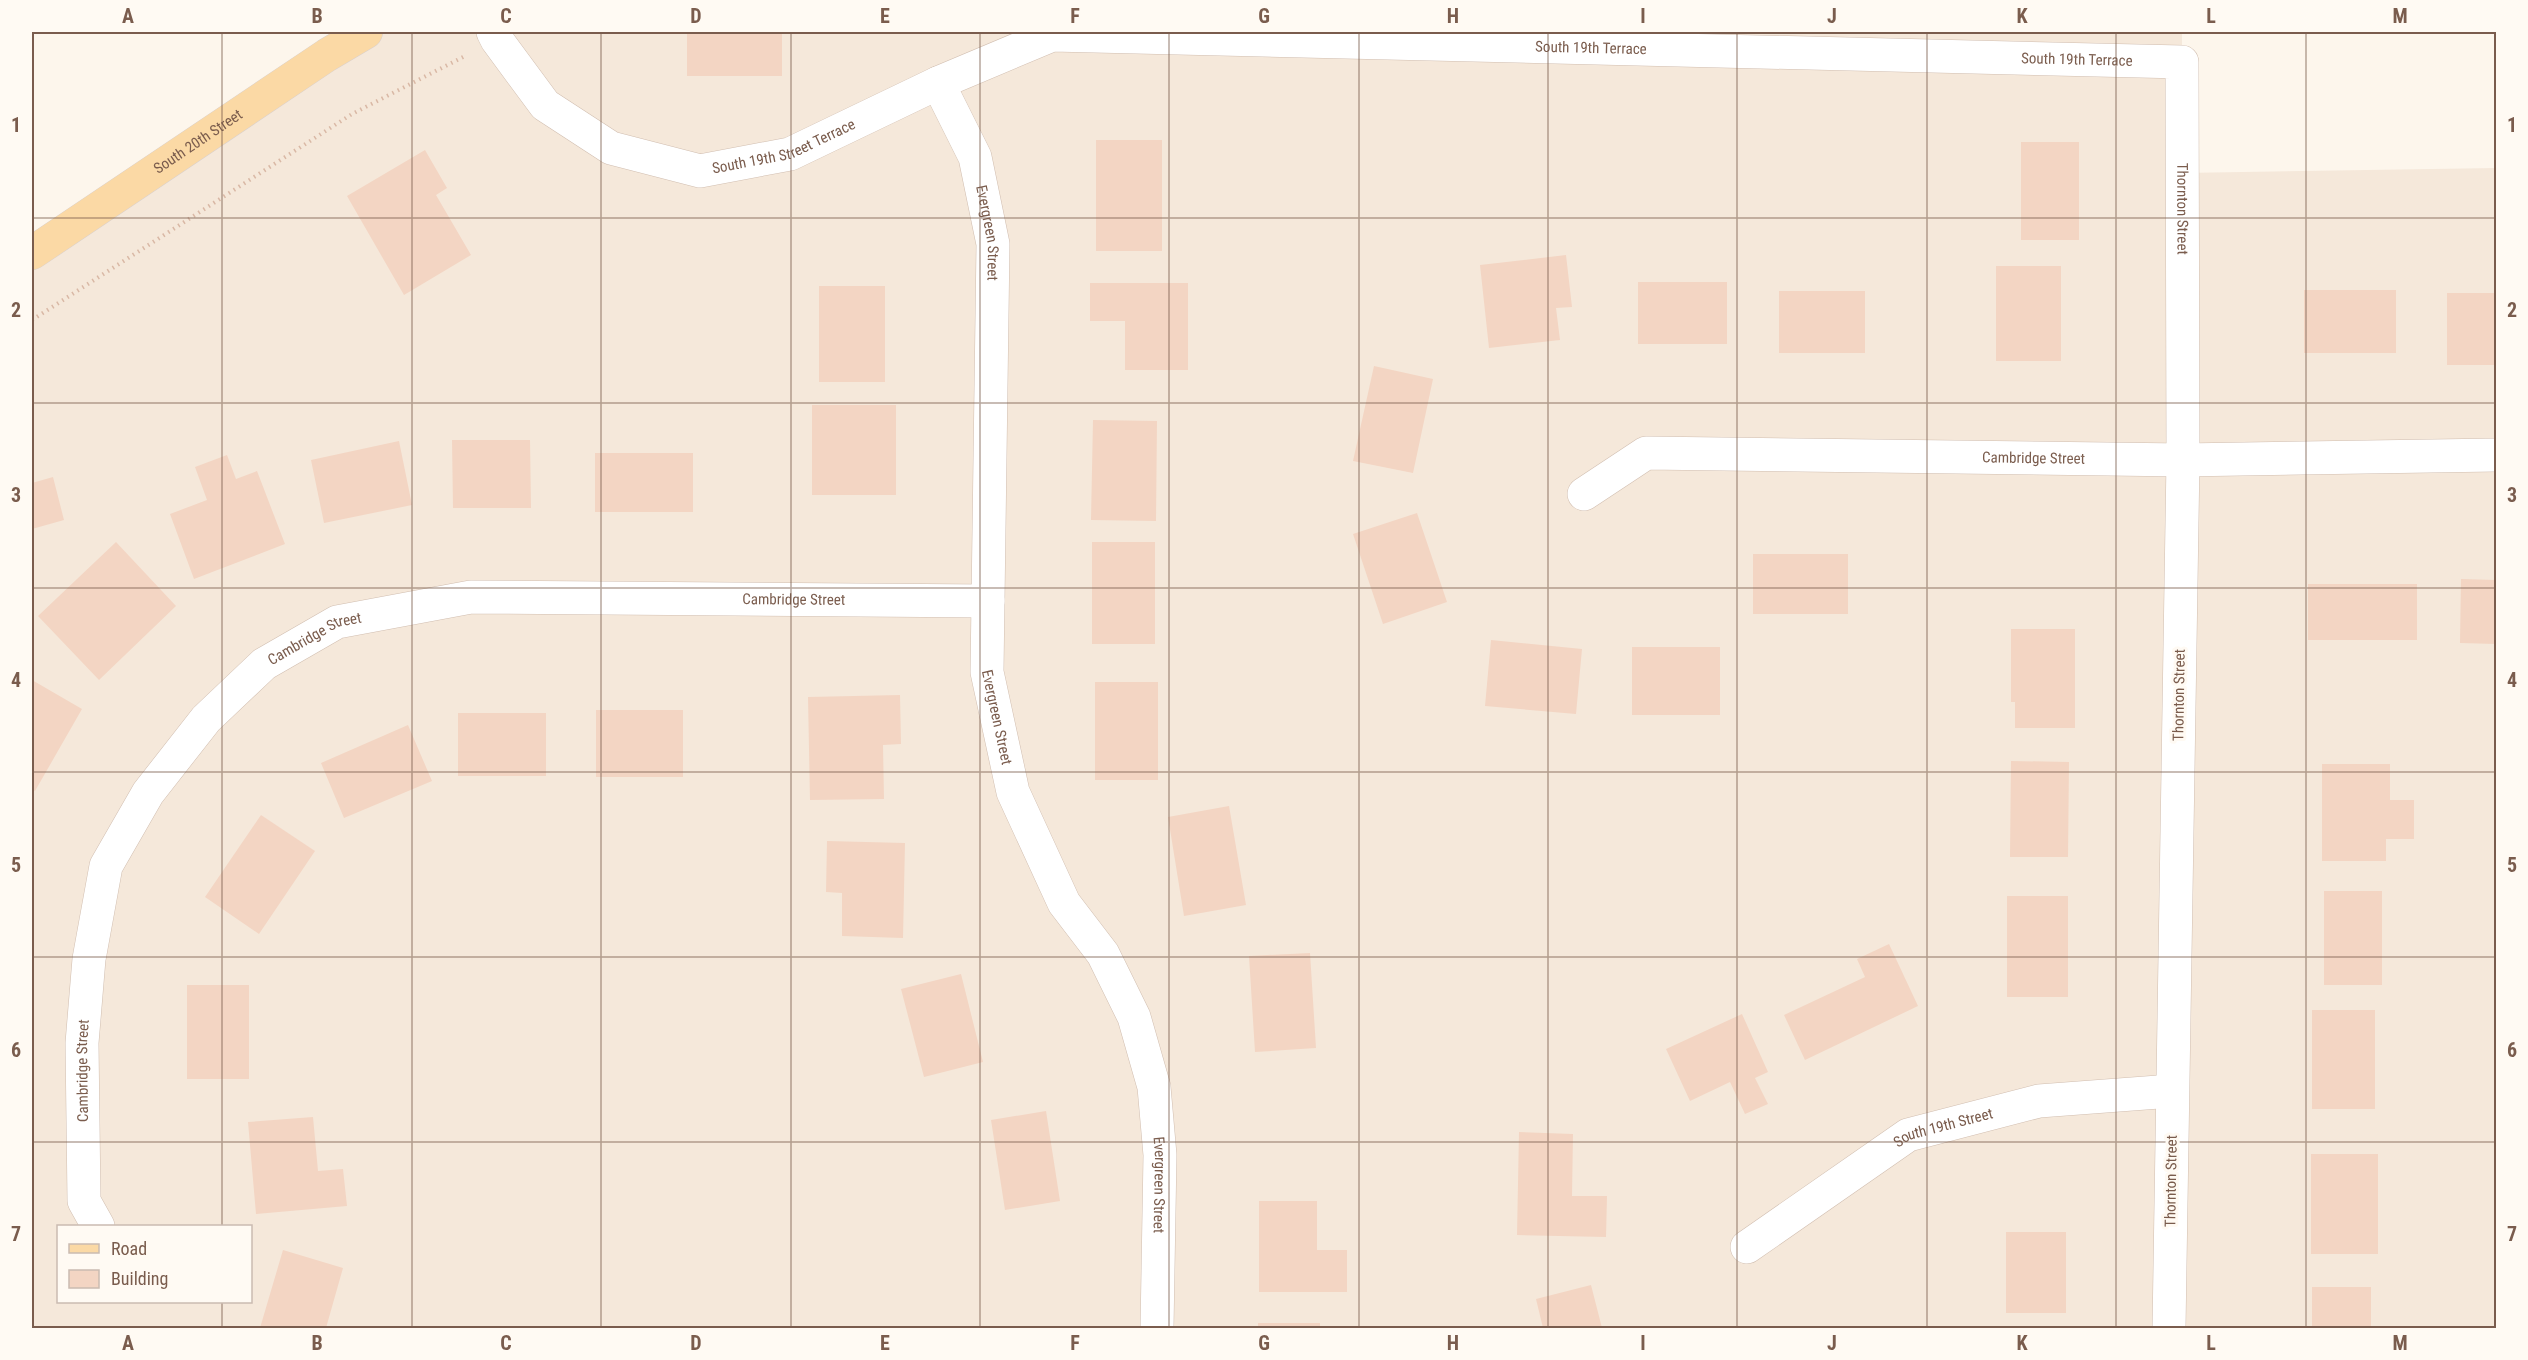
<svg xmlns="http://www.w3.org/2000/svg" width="2528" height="1360" font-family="'Roboto Condensed',sans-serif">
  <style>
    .residential { fill: #f5e8da; fill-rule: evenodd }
    .building { fill: #f3d5c3 }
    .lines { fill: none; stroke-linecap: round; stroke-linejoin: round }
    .minor-casing { stroke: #d1beb0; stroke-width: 34 }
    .major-casing { stroke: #dad1cd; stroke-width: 34 }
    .path { stroke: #d9b8a5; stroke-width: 4; stroke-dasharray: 1.5 4.5; stroke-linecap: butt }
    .minor { stroke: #fff; stroke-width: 33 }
    .major { stroke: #fbd9a5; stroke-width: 33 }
    .grid { fill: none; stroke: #7a5c4d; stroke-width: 1.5; stroke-opacity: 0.55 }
    .labels { text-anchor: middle; stroke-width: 6; stroke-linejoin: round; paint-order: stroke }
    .street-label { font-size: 15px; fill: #7a5c4d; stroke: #fffaf3 }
    .neatline { fill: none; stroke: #7a5c4d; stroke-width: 2 }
    .grid-label { font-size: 20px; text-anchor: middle; font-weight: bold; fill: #7a5c4d }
  </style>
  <rect width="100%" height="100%" fill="#fdf6ec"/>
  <path class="residential" d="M 366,32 L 2182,32 L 2182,173 L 2496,168 L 2496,1328 L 32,1328 L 32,253 ZM 58,1226 L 250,1226 L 250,1302 L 58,1302 Z"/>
  <path class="building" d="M 687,32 L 782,32 L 782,76 L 687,76 Z
    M 1096,140 L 1162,140 L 1162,251 L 1096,251 Z
    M 2021,142 L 2079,142 L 2079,240 L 2021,240 Z
    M 425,150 L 447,188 L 436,195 L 471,255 L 404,295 L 347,196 Z
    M 1566,255 L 1572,307 L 1556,308 L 1560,340 L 1489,348 L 1480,265 Z
    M 1996,266 L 2061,266 L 2061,361 L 1996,361 Z
    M 1638,282 L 1727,282 L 1727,344 L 1638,344 Z
    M 1090,283 L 1188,283 L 1188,370 L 1125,370 L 1125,321 L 1090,321 Z
    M 819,286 L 885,286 L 885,382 L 819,382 Z
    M 2304,290 L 2396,290 L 2396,353 L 2304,353 Z
    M 1779,291 L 1865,291 L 1865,353 L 1779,353 Z
    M 2447,293 L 2496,293 L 2496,365 L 2447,365 Z
    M 1374,366 L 1433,379 L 1413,473 L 1353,461 Z
    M 812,405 L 896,405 L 896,495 L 812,495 Z
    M 1093,420 L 1157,421 L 1156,521 L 1091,520 Z
    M 452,440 L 530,440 L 531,508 L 453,508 Z
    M 399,441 L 412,505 L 324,523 L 311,460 Z
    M 595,453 L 693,453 L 693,512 L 595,512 Z
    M 227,455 L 236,479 L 257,471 L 285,544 L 194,579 L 170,514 L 207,500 L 195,467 Z
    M 53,477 L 64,520 L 32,529 L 32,483 Z
    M 1417,513 L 1447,602 L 1383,624 L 1353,534 Z
    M 116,542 L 176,606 L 99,680 L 38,616 Z
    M 1092,542 L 1155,542 L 1155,644 L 1092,644 Z
    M 1753,554 L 1848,554 L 1848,614 L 1753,614 Z
    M 2461,579 L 2496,580 L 2496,644 L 2460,643 Z
    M 2308,584 L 2417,584 L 2417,640 L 2308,640 Z
    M 2011,629 L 2075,629 L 2075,728 L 2015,728 L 2015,702 L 2011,702 Z
    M 1491,640 L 1582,649 L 1576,714 L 1485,706 Z
    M 1632,647 L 1720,647 L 1720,715 L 1632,715 Z
    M 32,680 L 82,709 L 35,791 L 32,789 Z
    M 1095,682 L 1158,682 L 1158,780 L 1095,780 Z
    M 900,695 L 901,744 L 883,745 L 884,799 L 810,800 L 808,697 Z
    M 596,710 L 683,710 L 683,777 L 596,777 Z
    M 458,713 L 546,713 L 546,776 L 458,776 Z
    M 408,725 L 432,781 L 344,818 L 321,763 Z
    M 2011,761 L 2069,762 L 2068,857 L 2010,857 Z
    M 2322,764 L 2390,764 L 2390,800 L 2414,800 L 2414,839 L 2386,839 L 2386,861 L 2322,861 Z
    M 1229,806 L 1246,905 L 1184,916 L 1168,817 Z
    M 261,815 L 315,851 L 259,934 L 205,897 Z
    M 827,841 L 905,843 L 903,938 L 842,936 L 842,893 L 826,892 Z
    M 2324,891 L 2382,891 L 2382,985 L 2324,985 Z
    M 2007,896 L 2068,896 L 2068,997 L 2007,997 Z
    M 1889,944 L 1918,1006 L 1805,1060 L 1784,1015 L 1865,977 L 1857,959 Z
    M 1310,953 L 1316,1048 L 1255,1052 L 1249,956 Z
    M 961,974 L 983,1062 L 924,1077 L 901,989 Z
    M 187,985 L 249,985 L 249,1079 L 187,1079 Z
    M 2312,1010 L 2375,1010 L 2375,1109 L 2312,1109 Z
    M 1742,1014 L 1768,1072 L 1755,1078 L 1768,1104 L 1745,1114 L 1730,1082 L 1690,1101 L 1666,1049 Z
    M 1046,1111 L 1060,1201 L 1005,1210 L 991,1120 Z
    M 313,1117 L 318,1171 L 343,1169 L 347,1206 L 256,1214 L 248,1122 Z
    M 1519,1132 L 1573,1134 L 1572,1196 L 1607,1196 L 1606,1237 L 1517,1235 Z
    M 2311,1154 L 2378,1154 L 2378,1254 L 2311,1254 Z
    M 1259,1201 L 1317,1201 L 1317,1250 L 1347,1250 L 1347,1292 L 1259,1292 Z
    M 2006,1232 L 2066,1232 L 2066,1313 L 2006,1313 Z
    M 283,1250 L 343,1268 L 326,1328 L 260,1328 Z
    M 1591,1285 L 1602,1328 L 1543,1328 L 1536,1299 Z
    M 2312,1287 L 2371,1287 L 2371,1328 L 2312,1328 Z
    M 1258,1323 L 1320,1323 L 1320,1328 L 1258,1328 Z"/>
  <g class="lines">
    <defs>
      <g id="minor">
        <path id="s1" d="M 493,32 L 497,40 L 545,105 L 611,148 L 700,171 L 790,154 L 938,83 L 1052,35 L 2182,62 L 2183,460 L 2169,1328"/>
        <path id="s2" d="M 938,83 L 975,157 L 993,244 L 987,672 L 1013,792 L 1064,903 L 1103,954 L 1134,1017 L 1154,1087 L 1160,1155 L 1157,1328"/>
        <path id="s3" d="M 1584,494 L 1646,453 L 2183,460 L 2496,455"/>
        <path id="s4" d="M 98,1226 L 84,1201 L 82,1043 L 89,959 L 106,866 L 148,793 L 206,719 L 264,664 L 337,622 L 471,597 L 988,601"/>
        <path id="s5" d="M 1747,1247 L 1908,1135 L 2039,1101 L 2172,1091"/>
      </g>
      <g id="major">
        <path id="s6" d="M 32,253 L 327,55 L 366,32"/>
      </g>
    </defs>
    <use href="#minor" class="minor-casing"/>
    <use href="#major" class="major-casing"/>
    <path class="path" d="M 32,320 L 352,114 L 465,56"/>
    <use href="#minor" class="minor"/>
    <use href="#major" class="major"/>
  </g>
  <path class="grid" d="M 222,32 L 222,1226M 412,32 L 412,1328M 601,32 L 601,1328M 791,32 L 791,1328M 980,32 L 980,1328M 1169,32 L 1169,1328M 1359,32 L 1359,1328M 1548,32 L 1548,1328M 1737,32 L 1737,1328M 1927,32 L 1927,1328M 2116,32 L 2116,1328M 2306,32 L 2306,1328M 32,218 L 2496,218M 32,403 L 2496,403M 32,588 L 2496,588M 32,772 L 2496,772M 32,957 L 2496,957M 32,1142 L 2496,1142M 222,1302 L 222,1328"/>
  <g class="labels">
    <g class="street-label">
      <text dy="5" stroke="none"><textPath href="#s1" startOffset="1179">South 19th Terrace</textPath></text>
      <text dy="5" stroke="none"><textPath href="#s1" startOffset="1665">South 19th Terrace</textPath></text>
      <text dy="5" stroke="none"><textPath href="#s6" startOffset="200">South 20th Street</textPath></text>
      <text dy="5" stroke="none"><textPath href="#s1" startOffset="348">South 19th Street Terrace</textPath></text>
      <text dy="5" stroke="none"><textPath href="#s1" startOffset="1917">Thornton Street</textPath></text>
      <text dy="5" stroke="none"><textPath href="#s2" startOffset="160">Evergreen Street</textPath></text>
      <text dy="5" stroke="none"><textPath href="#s3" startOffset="462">Cambridge Street</textPath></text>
      <text dy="5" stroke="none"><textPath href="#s4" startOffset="1167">Cambridge Street</textPath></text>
      <text dy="5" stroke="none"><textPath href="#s4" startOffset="681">Cambridge Street</textPath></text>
      <text transform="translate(2179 695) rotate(-89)" y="5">Thornton Street</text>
      <text dy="5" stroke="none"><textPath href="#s2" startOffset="646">Evergreen Street</textPath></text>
      <text dy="5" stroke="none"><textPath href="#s4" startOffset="159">Cambridge Street</textPath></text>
      <text dy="5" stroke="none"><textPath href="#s5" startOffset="232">South 19th Street</textPath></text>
      <text transform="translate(2171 1181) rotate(-89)" y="5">Thornton Street</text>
      <text dy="5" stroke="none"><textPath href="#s2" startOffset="1150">Evergreen Street</textPath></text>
    </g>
  </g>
  <rect width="2528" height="1360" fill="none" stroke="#fffaf3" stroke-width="66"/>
  <rect x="57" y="1225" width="195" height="78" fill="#fffaf3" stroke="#cabbb1" stroke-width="1.5"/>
  <rect x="69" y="1244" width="30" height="9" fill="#fbd9a5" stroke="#cabbb1" stroke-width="1.5"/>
  <text x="111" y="1255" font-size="18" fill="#7a5c4d">Road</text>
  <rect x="69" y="1270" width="30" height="18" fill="#f3d5c3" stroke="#cabbb1" stroke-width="1.5"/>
  <text x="111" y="1285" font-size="18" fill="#7a5c4d">Building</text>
  <rect x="33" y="33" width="2462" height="1294" class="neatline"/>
  <g class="grid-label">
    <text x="128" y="23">A</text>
    <text x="317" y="23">B</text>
    <text x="506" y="23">C</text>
    <text x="696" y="23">D</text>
    <text x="885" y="23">E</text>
    <text x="1075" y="23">F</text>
    <text x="1264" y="23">G</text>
    <text x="1453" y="23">H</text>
    <text x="1643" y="23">I</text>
    <text x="1832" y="23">J</text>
    <text x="2022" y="23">K</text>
    <text x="2211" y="23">L</text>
    <text x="2400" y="23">M</text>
    <text x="16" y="132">1</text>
    <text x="2512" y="132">1</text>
    <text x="16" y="317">2</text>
    <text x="2512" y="317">2</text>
    <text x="16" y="502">3</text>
    <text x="2512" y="502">3</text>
    <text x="16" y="687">4</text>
    <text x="2512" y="687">4</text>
    <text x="16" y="872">5</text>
    <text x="2512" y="872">5</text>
    <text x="16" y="1057">6</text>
    <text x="2512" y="1057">6</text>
    <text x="16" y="1241">7</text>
    <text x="2512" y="1241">7</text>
    <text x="128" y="1350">A</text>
    <text x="317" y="1350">B</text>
    <text x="506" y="1350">C</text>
    <text x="696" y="1350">D</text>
    <text x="885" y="1350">E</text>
    <text x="1075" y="1350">F</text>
    <text x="1264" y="1350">G</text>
    <text x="1453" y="1350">H</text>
    <text x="1643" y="1350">I</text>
    <text x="1832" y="1350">J</text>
    <text x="2022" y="1350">K</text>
    <text x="2211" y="1350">L</text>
    <text x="2400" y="1350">M</text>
  </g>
</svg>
